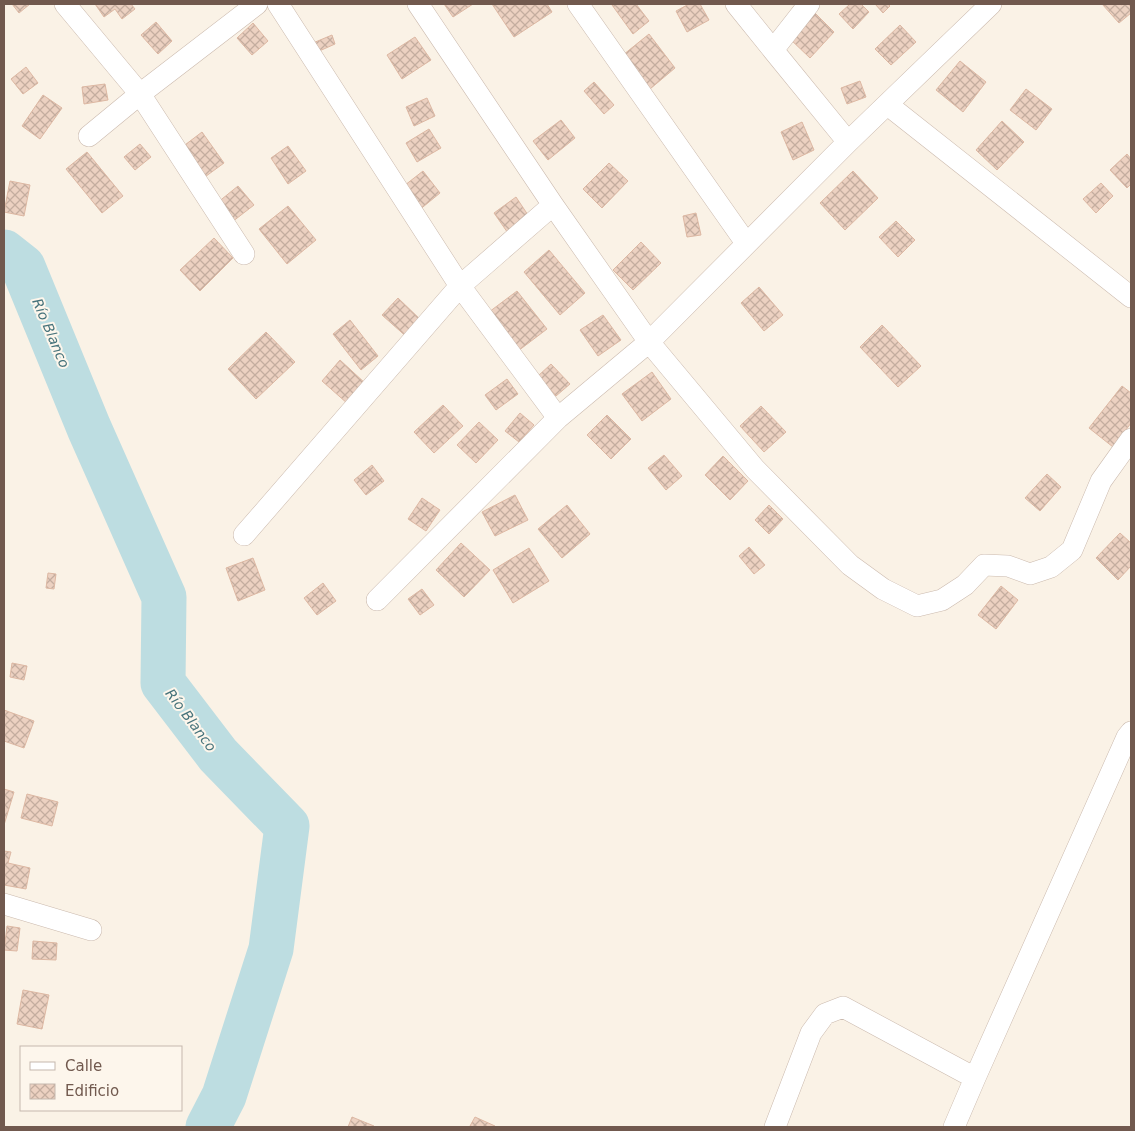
<svg xmlns="http://www.w3.org/2000/svg" width="1135" height="1131" font-family="'DejaVu Sans',sans-serif">
  <style>
    .lines { fill: none; stroke-linecap: round; stroke-linejoin: round }
    .river { stroke: #bddde1; stroke-width: 45 }
    .building { fill: url(#building-cross-hatch); stroke: #ddb8a3 }
    .minor-casing { stroke: #cbbaae; stroke-width: 22 }
    .minor { stroke: #fff; stroke-width: 21 }
    .labels { text-anchor: middle; stroke-width: 4; stroke-linejoin: round; paint-order: stroke }
    .water-label { font-size: 14px; font-style: italic; fill: #47737b; stroke: #fdf6ec }
  </style>
  <defs>
    <pattern id="building-cross-hatch" width="8" height="8" patternUnits="userSpaceOnUse" patternTransform="scale(1.25)"><rect width="8" height="8" fill="#ecd1c1"/><path d="M0 0l8 8M0 8l8-8" fill="none" stroke="#c4ad9f"/></pattern>
  </defs>
  <rect width="100%" height="100%" fill="#faf2e6"/>
  <g class="lines">
    <path class="river" d="M 4,252 L 23,267 L 89,428 L 164,597 L 163,683 L 218,755 L 287,826 L 271,949 L 224,1096 L 208,1127"/>
  </g>
  <path class="building" d="M 12,4 L 30,4 L 19,13 Z
    M 95,4 L 131,4 L 135,9 L 122,19 L 115,9 L 104,17 Z
    M 444,4 L 473,4 L 453,17 Z
    M 492,4 L 547,4 L 552,12 L 514,37 Z
    M 615,4 L 636,4 L 649,21 L 633,34 L 612,5 Z
    M 689,4 L 700,4 L 709,20 L 687,32 L 676,11 Z
    M 850,4 L 861,4 L 869,12 L 853,29 L 839,14 Z
    M 875,4 L 888,4 L 890,6 L 883,13 Z
    M 1102,4 L 1120,4 L 1121,5 L 1123,4 L 1128,4 L 1131,7 L 1131,13 L 1119,23 Z
    M 813,11 L 834,32 L 810,58 L 788,37 Z
    M 156,22 L 172,41 L 158,54 L 141,35 Z
    M 253,23 L 268,41 L 252,55 L 237,38 Z
    M 900,25 L 916,42 L 891,65 L 875,49 Z
    M 649,34 L 675,68 L 650,89 L 623,55 Z
    M 332,35 L 335,44 L 317,52 L 313,43 Z
    M 415,37 L 431,60 L 402,79 L 387,55 Z
    M 960,61 L 986,82 L 963,112 L 936,90 Z
    M 26,67 L 38,83 L 23,94 L 11,79 Z
    M 860,81 L 866,97 L 847,104 L 841,88 Z
    M 594,82 L 614,105 L 604,114 L 584,91 Z
    M 105,84 L 108,100 L 84,104 L 82,87 Z
    M 1026,89 L 1052,109 L 1036,130 L 1010,110 Z
    M 43,95 L 62,108 L 40,139 L 22,126 Z
    M 427,98 L 435,116 L 414,126 L 406,107 Z
    M 561,120 L 575,138 L 548,160 L 533,141 Z
    M 1002,121 L 1024,142 L 997,170 L 976,150 Z
    M 802,122 L 814,150 L 793,160 L 781,132 Z
    M 429,129 L 441,148 L 417,162 L 406,143 Z
    M 202,132 L 224,163 L 198,182 L 177,151 Z
    M 140,144 L 151,157 L 135,170 L 124,157 Z
    M 288,146 L 306,171 L 288,184 L 271,158 Z
    M 87,152 L 123,196 L 102,213 L 66,169 Z
    M 1127,154 L 1131,159 L 1131,184 L 1127,188 L 1110,170 Z
    M 609,163 L 628,181 L 602,208 L 583,189 Z
    M 423,171 L 440,193 L 418,211 L 400,189 Z
    M 853,171 L 878,198 L 845,230 L 820,203 Z
    M 10,181 L 30,185 L 24,216 L 4,212 Z
    M 1101,183 L 1113,196 L 1096,213 L 1083,199 Z
    M 238,186 L 254,205 L 232,222 L 217,203 Z
    M 516,197 L 532,221 L 510,236 L 494,213 Z
    M 288,206 L 316,240 L 287,264 L 259,229 Z
    M 696,213 L 701,235 L 687,237 L 683,216 Z
    M 896,221 L 915,240 L 898,257 L 879,237 Z
    M 214,238 L 233,258 L 200,291 L 180,270 Z
    M 641,242 L 661,263 L 633,290 L 613,270 Z
    M 549,250 L 585,293 L 560,315 L 524,272 Z
    M 759,287 L 783,315 L 764,331 L 741,303 Z
    M 517,291 L 547,329 L 518,351 L 489,312 Z
    M 398,298 L 424,323 L 409,339 L 382,315 Z
    M 603,315 L 621,340 L 598,356 L 580,330 Z
    M 350,320 L 378,356 L 361,370 L 333,334 Z
    M 882,325 L 921,366 L 898,387 L 860,347 Z
    M 266,332 L 295,362 L 256,399 L 228,369 Z
    M 340,360 L 366,384 L 348,404 L 322,381 Z
    M 551,364 L 570,384 L 556,396 L 538,376 Z
    M 652,372 L 671,399 L 642,421 L 622,394 Z
    M 507,379 L 518,394 L 496,410 L 485,395 Z
    M 1122,386 L 1131,393 L 1131,423 L 1113,447 L 1089,428 Z
    M 443,405 L 463,426 L 434,453 L 414,432 Z
    M 761,406 L 786,432 L 764,452 L 740,426 Z
    M 520,413 L 534,425 L 519,442 L 505,431 Z
    M 607,415 L 631,439 L 611,459 L 587,435 Z
    M 479,422 L 498,440 L 476,463 L 457,445 Z
    M 664,455 L 682,476 L 666,490 L 648,468 Z
    M 723,456 L 748,481 L 730,500 L 705,475 Z
    M 372,465 L 384,481 L 366,495 L 354,480 Z
    M 1047,474 L 1061,487 L 1040,511 L 1025,498 Z
    M 515,495 L 528,520 L 495,536 L 482,512 Z
    M 422,498 L 440,510 L 426,531 L 408,519 Z
    M 567,505 L 590,534 L 562,558 L 538,529 Z
    M 769,505 L 783,519 L 769,534 L 755,520 Z
    M 1120,533 L 1131,543 L 1131,566 L 1118,580 L 1096,558 Z
    M 461,543 L 490,570 L 464,597 L 436,570 Z
    M 749,547 L 765,565 L 754,574 L 739,556 Z
    M 529,548 L 549,581 L 513,603 L 493,570 Z
    M 253,558 L 265,590 L 238,601 L 226,568 Z
    M 48,573 L 56,574 L 54,589 L 46,588 Z
    M 323,583 L 336,601 L 317,615 L 304,598 Z
    M 1001,586 L 1018,600 L 996,629 L 978,615 Z
    M 422,589 L 434,605 L 420,615 L 408,599 Z
    M 12,663 L 27,666 L 24,680 L 10,677 Z
    M 4,710 L 34,721 L 24,748 L 4,741 Z
    M 4,789 L 14,792 L 4,825 Z
    M 27,794 L 58,802 L 52,826 L 21,818 Z
    M 4,851 L 11,852 L 8,863 L 30,868 L 26,889 L 4,885 Z
    M 7,926 L 20,928 L 17,951 L 4,950 Z
    M 33,941 L 57,943 L 56,960 L 32,959 Z
    M 23,990 L 49,995 L 42,1029 L 17,1024 Z
    M 352,1117 L 374,1126 L 373,1127 L 348,1127 Z
    M 475,1117 L 495,1126 L 494,1127 L 474,1127 L 470,1126 Z"/>
  <g class="lines">
    <defs>
      <path id="minor" d="M 65,4 L 140,94 L 244,254
        M 278,4 L 460,286 L 558,418
        M 418,4 L 553,205 L 649,342 L 755,469 L 850,565 L 883,589 L 917,606 L 942,600 L 965,585 L 984,565 L 1008,566 L 1030,574 L 1051,567 L 1072,550 L 1101,481 L 1131,439
        M 578,4 L 746,243
        M 736,4 L 773,50 L 848,142
        M 773,50 L 809,4
        M 888,105 L 1131,297
        M 89,136 L 140,94 L 257,4
        M 244,535 L 460,286 L 553,205
        M 377,600 L 558,418 L 649,342 L 848,142 L 991,4
        M 4,904 L 91,930
        M 775,1127 L 811,1033 L 825,1014 L 843,1007 L 975,1078
        M 954,1127 L 975,1078 L 1127,737 L 1131,732"/>
    </defs>
    <use href="#minor" class="minor-casing"/>
    <use href="#minor" class="minor"/>
  </g>
  <g class="labels">
    <g class="water-label">
      <text transform="translate(51 333) rotate(67)" y="5">Río Blanco</text>
      <text transform="translate(191 720) rotate(53)" y="5">Río Blanco</text>
    </g>
  </g>
  <rect width="1135" height="1131" fill="none" stroke="#71594e" stroke-width="10"/>
  <rect x="20" y="1046" width="162" height="65" fill="#fdf6ec" stroke="#c5b7ad"/>
  <rect x="30" y="1062" width="25" height="8" fill="#ffffff" stroke="#c5b7ad"/>
  <text x="65" y="1071" font-size="15" fill="#71594e">Calle</text>
  <rect x="30" y="1084" width="25" height="15" fill="url(#building-cross-hatch)" stroke="#c5b7ad"/>
  <text x="65" y="1096" font-size="15" fill="#71594e">Edificio</text>
</svg>
